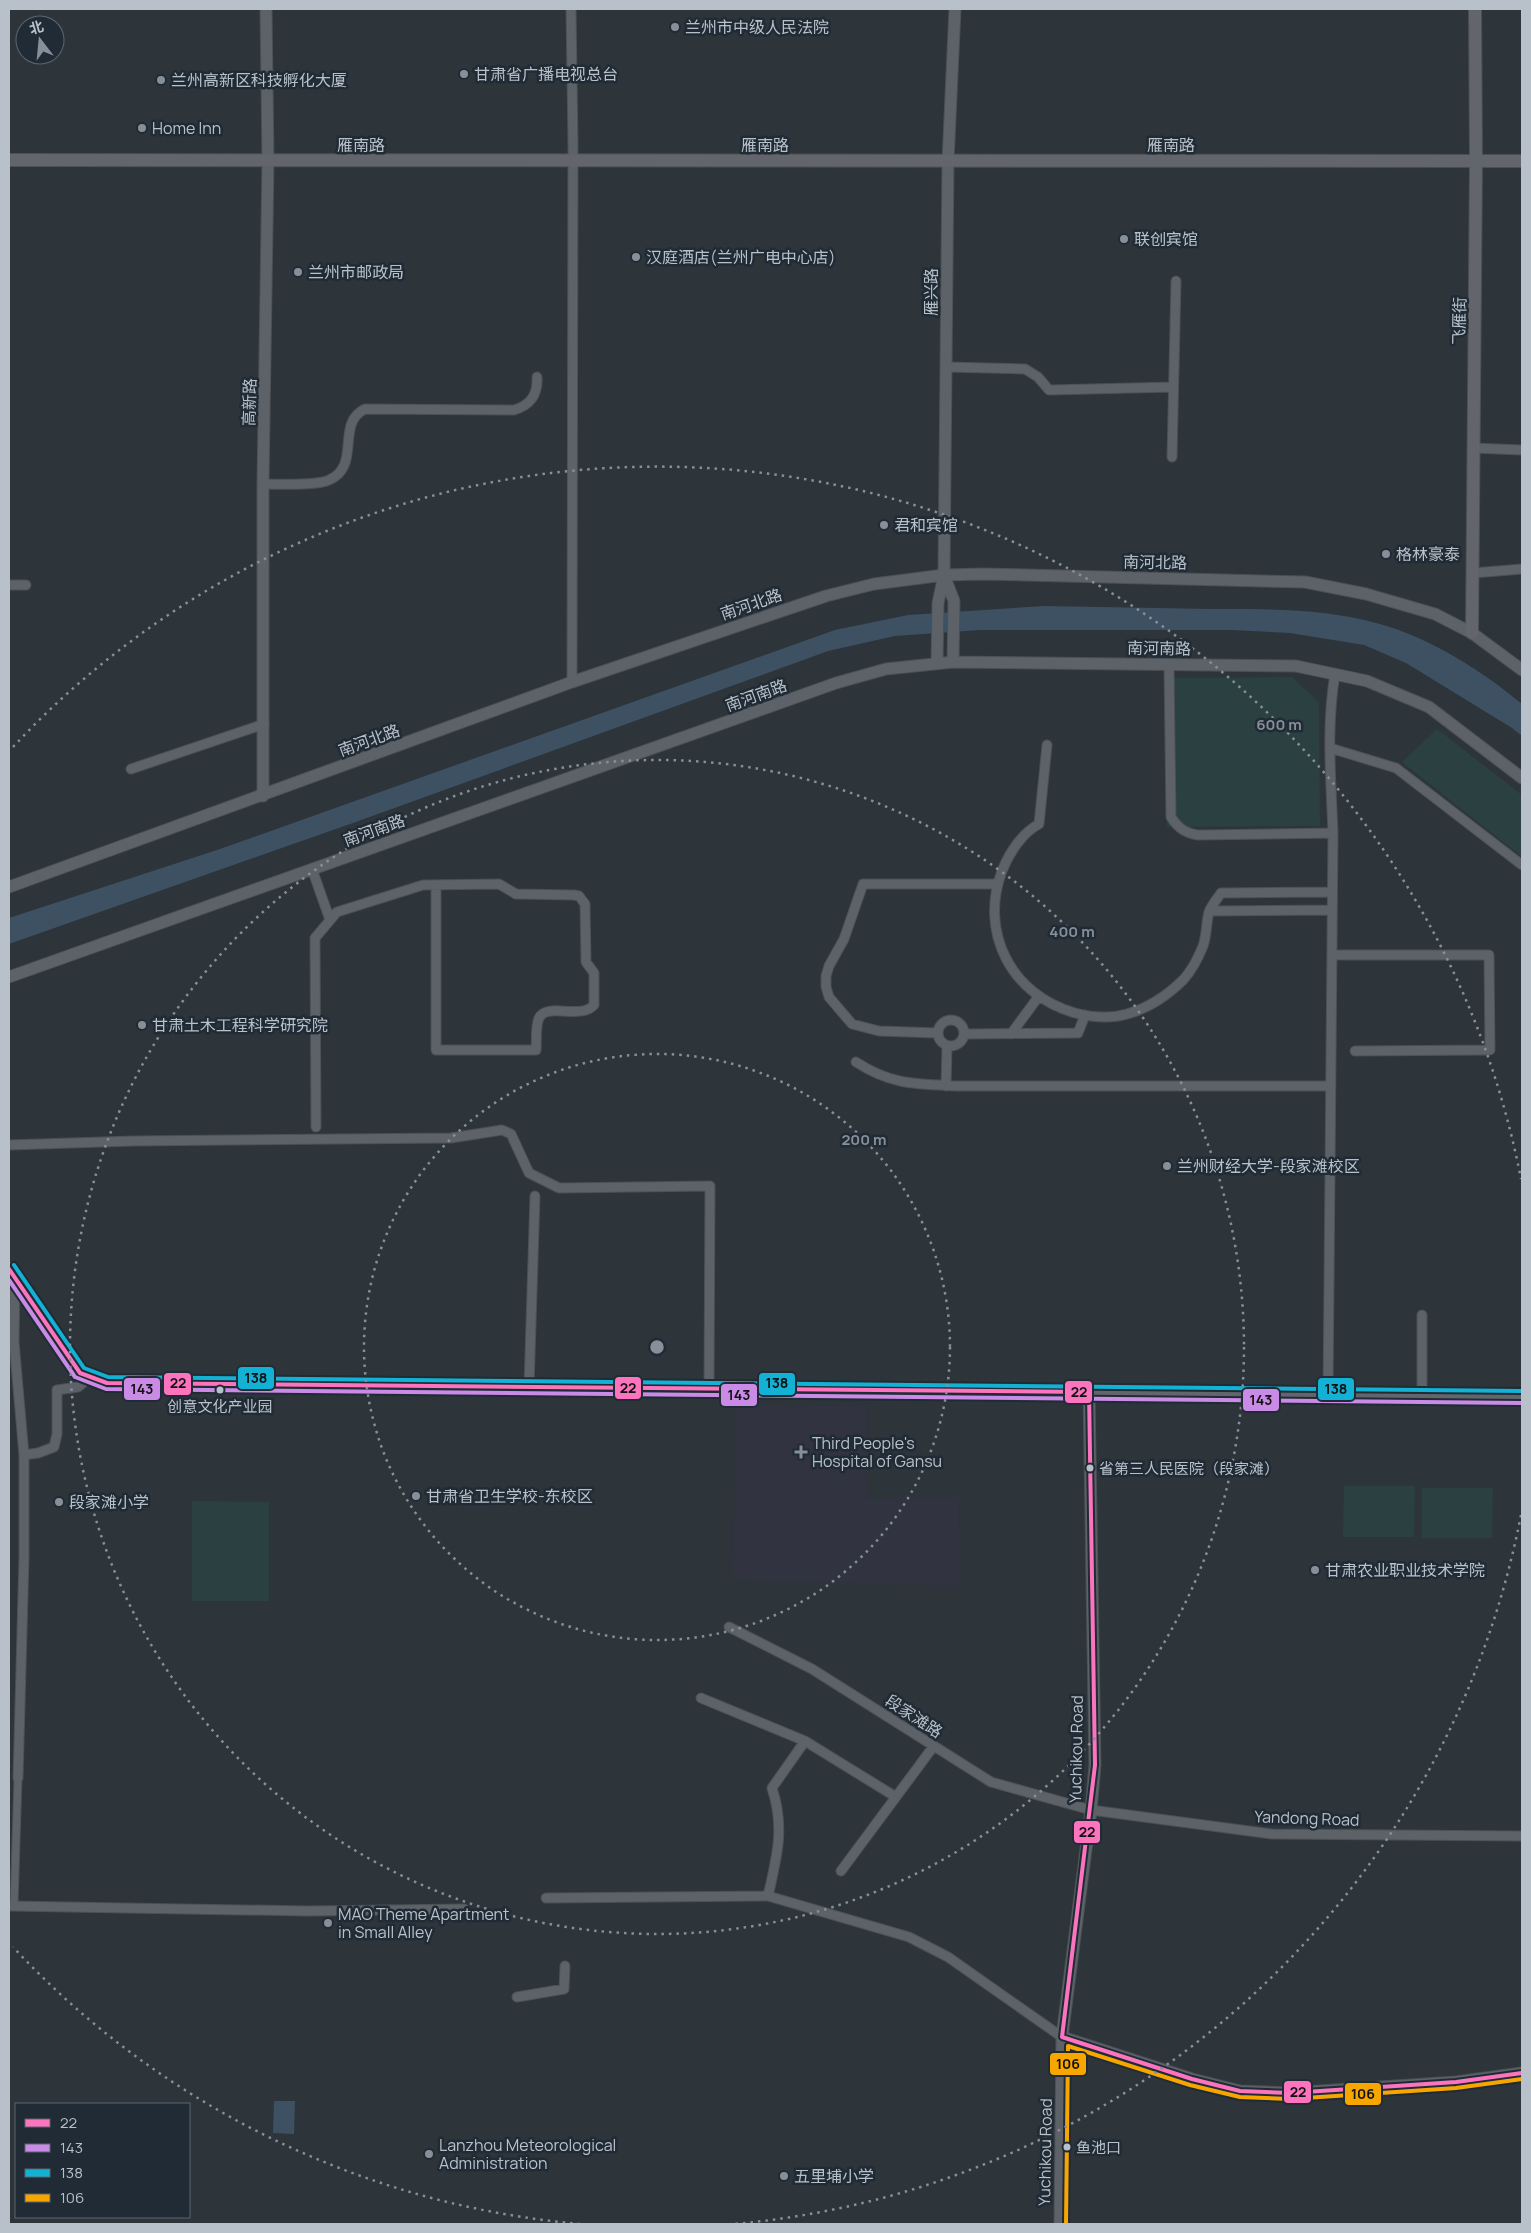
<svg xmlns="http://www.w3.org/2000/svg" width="1531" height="2233" font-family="Manrope,'Noto Sans SC',sans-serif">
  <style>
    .medical { fill: #323340 }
    .green { fill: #2b4040 }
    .water { fill: #3d5163 }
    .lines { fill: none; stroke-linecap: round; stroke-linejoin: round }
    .pedestrian-casing { stroke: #4b5054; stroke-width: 9 }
    .minor-casing { stroke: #4b5054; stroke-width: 11 }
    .tertiary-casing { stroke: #4b5054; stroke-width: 13 }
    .secondary-casing { stroke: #4b5054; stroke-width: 14 }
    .pedestrian { stroke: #5d6268; stroke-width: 7 }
    .minor { stroke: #5d6268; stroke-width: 9 }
    .tertiary { stroke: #5d6268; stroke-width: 11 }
    .secondary { stroke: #62666c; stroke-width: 12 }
    .bus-1-casing { stroke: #202b35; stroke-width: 8 }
    .bus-2-casing { stroke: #202b35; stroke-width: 8 }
    .bus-3-casing { stroke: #202b35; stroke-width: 8 }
    .bus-4-casing { stroke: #202b35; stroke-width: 8 }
    .bus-1 { stroke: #fc73be; stroke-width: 4 }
    .bus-2 { stroke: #ca8be6; stroke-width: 4 }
    .bus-3 { stroke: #13b2d5; stroke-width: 4 }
    .bus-4 { stroke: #f7a600; stroke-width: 4 }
    .ring { fill: none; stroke: #879098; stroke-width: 2.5; stroke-dasharray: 2.5 5 }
    .poi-dot { fill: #879098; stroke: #202b35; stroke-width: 2 }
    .bus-dot { fill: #b8c1ca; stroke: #202b35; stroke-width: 2 }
    .labels { text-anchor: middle; stroke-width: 5; stroke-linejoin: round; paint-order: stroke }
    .bus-label { font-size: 15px; fill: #b8c1ca; stroke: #202b35; text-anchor: start }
    .poi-label { font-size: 16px; fill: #b8c1ca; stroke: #202b35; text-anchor: start }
    .street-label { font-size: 16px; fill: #b8c1ca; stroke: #202b35 }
    .centre { fill: #879098; stroke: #202b35; stroke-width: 2.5 }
    .ring-label { font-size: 15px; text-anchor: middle; font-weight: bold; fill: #879098; stroke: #202b35; stroke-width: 5; stroke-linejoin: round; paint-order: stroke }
    .line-badge { stroke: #202b35; stroke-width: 2 }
    .pale-badge-label { font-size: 14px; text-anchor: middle; font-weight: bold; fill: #111 }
  </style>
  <rect width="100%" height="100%" fill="#2d343a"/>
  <path class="medical" d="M 736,1405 L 866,1406 L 867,1499 L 959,1498 L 960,1586 L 733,1580 Z"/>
  <path class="green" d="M 1292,677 L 1319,702 L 1320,826 L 1167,827 L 1166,678 Z
    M 1437,729 L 1522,795 L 1522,857 L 1402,762 Z
    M 1344,1486 L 1415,1486 L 1414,1537 L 1343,1537 Z
    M 1422,1488 L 1493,1488 L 1492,1538 L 1422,1538 Z
    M 192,1501 L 269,1502 L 269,1601 L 192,1601 Z"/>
  <path class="water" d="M 1044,606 C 1099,607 1155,608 1211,609 C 1268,609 1325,608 1380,624 C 1432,639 1481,670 1522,704 L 1522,736 L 1512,728 L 1406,663 L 1364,645 L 1290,633 L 1231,630 L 980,630 L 895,636 L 828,651 L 353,823 L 9,944 L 9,918 L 220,849 L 835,630 L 908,615 Z
    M 274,2101 L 295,2101 L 294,2134 L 273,2133 Z"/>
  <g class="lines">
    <defs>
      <path id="pedestrian" d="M 14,1905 L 18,1778"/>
      <path id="minor" d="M 571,9 L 573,145 L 572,682
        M 947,367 L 1025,369 L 1038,377 L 1049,390 L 1173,387
        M 1474,448 L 1522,450
        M 1172,457 L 1176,281
        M 263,484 C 279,484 316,486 329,480 C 362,466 335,423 365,409 L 514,410 C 531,405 538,394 537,377
        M 1473,573 L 1522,569
        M 9,585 L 26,585
        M 1169,665 L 1171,817 C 1178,828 1185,833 1198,835 L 1333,833
        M 1047,745 L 1039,824 C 1022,833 1009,853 1002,871 C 979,932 1011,995 1075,1013 C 1091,1017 1110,1019 1127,1014 C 1149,1008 1168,995 1184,979 C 1191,971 1199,956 1203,946 C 1207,935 1206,923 1209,912 C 1211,906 1217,899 1221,893 L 1332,892
        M 1330,748 L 1396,768 L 1522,865
        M 131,769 L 264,724
        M 312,869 L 330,920
        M 1210,911 L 1332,910
        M 1332,955 L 1489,955 L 1490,1050 L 1355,1051
        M938 1033a13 13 0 1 1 26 0a13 13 0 1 1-26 0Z
        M 938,1033 L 879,1031 L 852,1024 L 829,997 L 826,987 L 826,976 L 829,966 L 844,939 L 863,884 L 997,884
        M 965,1034 L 1078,1033 L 1085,1015
        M 1011,1034 L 1039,996
        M 856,1062 C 893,1086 918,1084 960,1086 L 1330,1086
        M 946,1086 L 947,1046
        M 316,1127 L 315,938 L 337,912 L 423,885 L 499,884 L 516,894 L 574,895 L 579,896 L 585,904 L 586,962 L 594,973 L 594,1005 C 581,1020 547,1002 539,1018 C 535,1027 537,1041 536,1050 L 436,1050 L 436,885
        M 9,1145 L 133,1141 L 451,1138 L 502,1130 L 511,1134 L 529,1173 L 559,1188 L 710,1186 L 709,1389
        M 15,1279 L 14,1342 L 24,1455 L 24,1558 L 18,1778
        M 1422,1315 L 1422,1396
        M 529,1387 L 535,1196
        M 1328,1395 L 1333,833 C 1331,780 1326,727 1335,674
        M 24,1455 L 38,1453 L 54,1447 L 57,1434 L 57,1390 L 78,1387 L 90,1377
        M 729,1627 L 812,1669 L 991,1782 L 1091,1810 L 1272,1834 L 1522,1836
        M 701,1698 L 805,1741 L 896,1797
        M 841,1871 L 933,1747
        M 768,1896 C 777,1856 785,1828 772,1788 L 805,1741
        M 546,1898 L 768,1896 L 909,1937 L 948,1957 L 1062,2037
        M 9,1906 L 307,1911 L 464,1909
        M 517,1997 L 564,1989 L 565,1966"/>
      <path id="tertiary" d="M 944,575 L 954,601 L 953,662
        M 937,663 L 938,603 L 944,575 L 948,161 L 955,9
        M 263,796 L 263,484 L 268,161 L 266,9
        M 9,887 L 572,682 L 826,596 L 874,584 L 944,575 L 983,574 L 1305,582 L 1366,594 L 1435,614 L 1472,633 L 1522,670
        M 9,977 L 836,683 L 886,669 L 953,662 L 1296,666 L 1367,681 L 1429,707 L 1522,778
        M 1062,2037 L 1192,2079 L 1240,2091 L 1290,2093 L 1456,2082 L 1522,2073
        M 1060,2224 L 1062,2037 L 1091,1810 L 1095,1765 L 1089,1392"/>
      <path id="secondary" d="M 9,160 L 1522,161
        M 1472,633 L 1476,161 L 1475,9
        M 9,1269 L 80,1373 L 107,1383 L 1522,1397"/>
    </defs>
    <use href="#pedestrian" class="pedestrian-casing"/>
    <use href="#minor" class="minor-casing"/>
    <use href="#tertiary" class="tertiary-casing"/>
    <use href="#secondary" class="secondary-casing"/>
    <use href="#pedestrian" class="pedestrian"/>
    <use href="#minor" class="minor"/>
    <use href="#tertiary" class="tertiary"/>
    <use href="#secondary" class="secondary"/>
    <defs>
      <path id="bus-1" d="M 9,1269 L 80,1373 L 107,1383 L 1089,1392 L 1095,1765 L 1062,2037 L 1192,2079 L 1240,2091 L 1290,2093 L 1456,2082 L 1522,2073"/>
      <path id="bus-2" d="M 9,1280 L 75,1377 L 106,1389 L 1522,1403"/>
      <path id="bus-3" d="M 14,1265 L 84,1368 L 108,1377 L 1522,1391"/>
      <path id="bus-4" d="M 1066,2224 L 1068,2046 L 1190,2085 L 1240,2097 L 1290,2099 L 1456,2088 L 1522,2079"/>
    </defs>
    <use href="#bus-1" class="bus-1-casing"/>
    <use href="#bus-2" class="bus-2-casing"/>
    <use href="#bus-3" class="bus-3-casing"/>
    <use href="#bus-4" class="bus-4-casing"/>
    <use href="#bus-1" class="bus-1"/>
    <use href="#bus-2" class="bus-2"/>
    <use href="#bus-3" class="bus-3"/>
    <use href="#bus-4" class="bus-4"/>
  </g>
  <g class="ring">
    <circle cx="657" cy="1347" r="293"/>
    <circle cx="657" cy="1347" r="587"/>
    <path d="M1521 1515A880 880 0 0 1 734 2224M580 2224A880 880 0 0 1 13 1947M13 747A880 880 0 0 1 1521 1179"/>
  </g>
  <g class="poi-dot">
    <circle cx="675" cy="27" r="5"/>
    <circle cx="464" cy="74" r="5"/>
    <circle cx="161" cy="80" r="5"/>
    <circle cx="142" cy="128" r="5"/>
    <circle cx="1124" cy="239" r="5"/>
    <circle cx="636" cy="257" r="5"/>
    <circle cx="298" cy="272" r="5"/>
    <circle cx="884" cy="525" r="5"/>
    <circle cx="1386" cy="554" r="5"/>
    <circle cx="142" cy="1025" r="5"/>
    <circle cx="1167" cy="1166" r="5"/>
    <path d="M798.5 1444.5h5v5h5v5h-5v5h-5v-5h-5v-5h5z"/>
    <circle cx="416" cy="1496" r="5"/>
    <circle cx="59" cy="1502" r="5"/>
    <circle cx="1315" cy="1570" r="5"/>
    <circle cx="328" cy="1923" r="5"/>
    <circle cx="429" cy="2154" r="5"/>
    <circle cx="784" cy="2176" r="5"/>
  </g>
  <g class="bus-dot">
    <circle cx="220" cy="1390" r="4.5"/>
    <circle cx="1090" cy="1468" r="4.5"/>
    <circle cx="1067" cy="2147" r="4.5"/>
  </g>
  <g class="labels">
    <g class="bus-label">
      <text x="220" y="1412" text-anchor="middle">创意文化产业园</text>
      <text x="1099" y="1474">省第三人民医院（段家滩）</text>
      <text x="1076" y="2153">鱼池口</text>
    </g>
    <g class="poi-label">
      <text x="685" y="33">兰州市中级人民法院</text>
      <text x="474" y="80">甘肃省广播电视总台</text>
      <text x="171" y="86">兰州高新区科技孵化大厦</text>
      <text x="152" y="134">Home Inn</text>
      <text x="1134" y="245">联创宾馆</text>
      <text x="646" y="263">汉庭酒店(兰州广电中心店)</text>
      <text x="308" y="278">兰州市邮政局</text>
      <text x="894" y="531">君和宾馆</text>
      <text x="1396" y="560">格林豪泰</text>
      <text x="152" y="1031">甘肃土木工程科学研究院</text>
      <text x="1177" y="1172">兰州财经大学-段家滩校区</text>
      <text x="812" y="1449">Third People's<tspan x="812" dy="18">Hospital of Gansu</tspan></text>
      <text x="426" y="1502">甘肃省卫生学校-东校区</text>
      <text x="69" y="1508">段家滩小学</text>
      <text x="1325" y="1576">甘肃农业职业技术学院</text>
      <text x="338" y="1920">MAO Theme Apartment<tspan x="338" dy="18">in Small Alley</tspan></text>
      <text x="439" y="2151">Lanzhou Meteorological<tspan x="439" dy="18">Administration</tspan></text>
      <text x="794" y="2182">五里埔小学</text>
    </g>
    <g class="street-label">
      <text x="361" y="151">雁南路</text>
      <text x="765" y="151">雁南路</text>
      <text x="1171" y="151">雁南路</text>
      <text transform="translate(931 292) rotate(-90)" y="6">雁兴路</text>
      <text transform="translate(1459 321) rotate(-89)" y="6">飞雁街</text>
      <text transform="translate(249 402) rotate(-88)" y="6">高新路</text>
      <text transform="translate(1155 562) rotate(1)" y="6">南河北路</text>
      <text transform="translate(751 604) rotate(-19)" y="6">南河北路</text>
      <text transform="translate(1159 648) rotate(1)" y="6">南河南路</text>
      <text transform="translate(756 695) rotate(-20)" y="6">南河南路</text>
      <text transform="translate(369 740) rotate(-20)" y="6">南河北路</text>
      <text transform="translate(374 830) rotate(-20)" y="6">南河南路</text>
      <text transform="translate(914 1716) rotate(33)" y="6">段家滩路</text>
      <text transform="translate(1076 1749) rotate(-89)" y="6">Yuchikou Road</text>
      <text transform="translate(1307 1818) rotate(2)" y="6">Yandong Road</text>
      <text transform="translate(1045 2152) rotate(-89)" y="6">Yuchikou Road</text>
    </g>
  </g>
  <circle cx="657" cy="1347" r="8" class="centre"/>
  <g class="ring-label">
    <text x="1279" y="730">600 m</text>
    <text x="1072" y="937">400 m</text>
    <text x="864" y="1145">200 m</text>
  </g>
  <g class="line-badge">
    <rect x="237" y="1366" width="38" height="24" rx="5" fill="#13b2d5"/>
    <rect x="758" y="1372" width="38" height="24" rx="5" fill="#13b2d5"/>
    <rect x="163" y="1372" width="29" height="24" rx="5" fill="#fc73be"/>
    <rect x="614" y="1376" width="28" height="24" rx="5" fill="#fc73be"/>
    <rect x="1317" y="1377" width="38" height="24" rx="5" fill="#13b2d5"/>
    <rect x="123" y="1377" width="38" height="24" rx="5" fill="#ca8be6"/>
    <rect x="1064" y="1380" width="29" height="24" rx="5" fill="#fc73be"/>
    <rect x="720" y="1383" width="38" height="24" rx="5" fill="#ca8be6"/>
    <rect x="1242" y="1388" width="38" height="24" rx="5" fill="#ca8be6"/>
    <rect x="1073" y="1820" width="28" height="24" rx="5" fill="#fc73be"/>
    <rect x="1049" y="2052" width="38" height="24" rx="5" fill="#f7a600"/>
    <rect x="1283" y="2080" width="29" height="24" rx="5" fill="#fc73be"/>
    <rect x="1344" y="2082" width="38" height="24" rx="5" fill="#f7a600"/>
  </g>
  <g class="pale-badge-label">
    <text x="256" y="1383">138</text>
    <text x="777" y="1388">138</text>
    <text x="178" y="1388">22</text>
    <text x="628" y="1393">22</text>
    <text x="1336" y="1394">138</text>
    <text x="142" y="1394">143</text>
    <text x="1079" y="1397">22</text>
    <text x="739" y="1400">143</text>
    <text x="1261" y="1405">143</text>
    <text x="1087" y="1837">22</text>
    <text x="1068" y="2069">106</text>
    <text x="1298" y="2097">22</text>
    <text x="1363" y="2099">106</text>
  </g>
  <rect width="1531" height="2233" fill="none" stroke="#b8c1ca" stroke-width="20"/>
  <rect x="15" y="2103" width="175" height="115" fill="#202b35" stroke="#5d6771"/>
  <rect x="25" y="2119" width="25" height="8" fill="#fc73be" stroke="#5d6771"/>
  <text x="60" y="2128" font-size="15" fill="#b8c1ca">22</text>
  <rect x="25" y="2144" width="25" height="8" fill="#ca8be6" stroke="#5d6771"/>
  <text x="60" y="2153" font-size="15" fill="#b8c1ca">143</text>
  <rect x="25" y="2169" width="25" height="8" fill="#13b2d5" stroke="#5d6771"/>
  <text x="60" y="2178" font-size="15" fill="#b8c1ca">138</text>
  <rect x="25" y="2194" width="25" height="8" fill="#f7a600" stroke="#5d6771"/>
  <text x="60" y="2203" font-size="15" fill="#b8c1ca">106</text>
  <g transform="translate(40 40) rotate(344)"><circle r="24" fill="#202b35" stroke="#5d6771"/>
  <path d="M0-4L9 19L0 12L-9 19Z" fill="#879098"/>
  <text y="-8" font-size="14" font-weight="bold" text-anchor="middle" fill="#b8c1ca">北</text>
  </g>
</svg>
